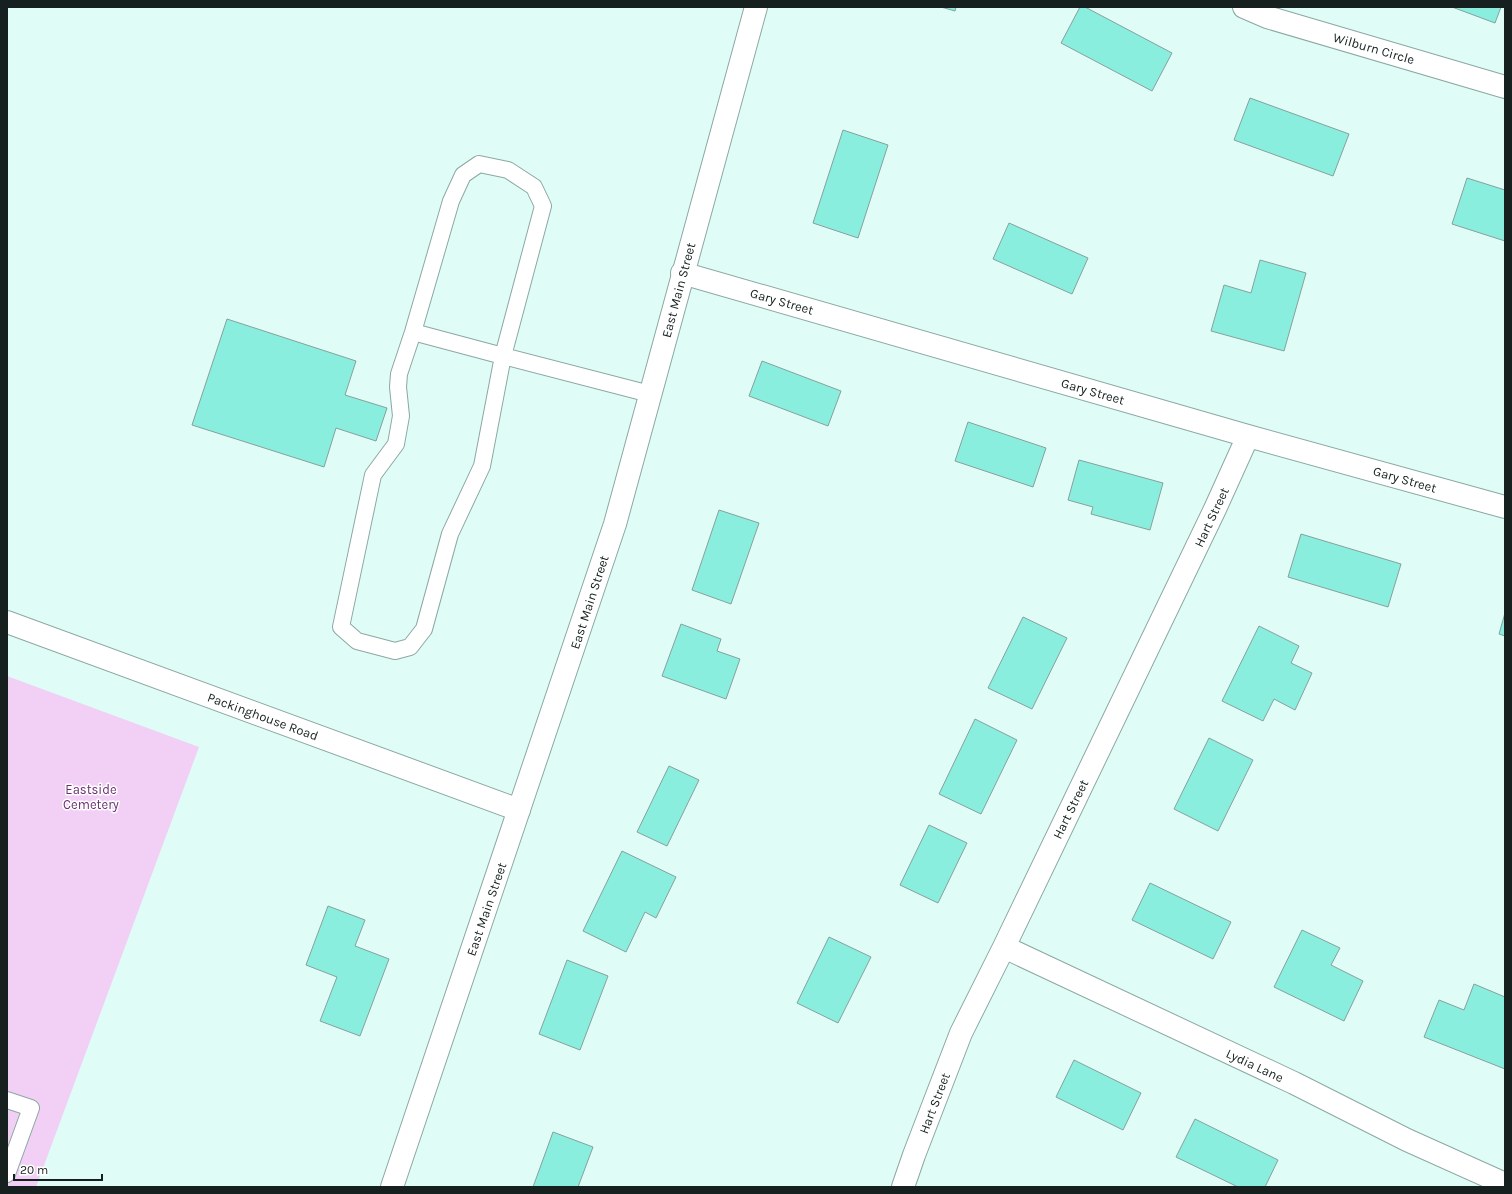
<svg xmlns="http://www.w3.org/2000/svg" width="1512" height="1194" font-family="Karla,sans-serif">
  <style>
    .green { fill: #f2d0f6 }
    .building { fill: #8aeedf; stroke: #86a19c }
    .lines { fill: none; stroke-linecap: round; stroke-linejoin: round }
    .lane-casing { stroke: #8ca8a3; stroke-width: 18 }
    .street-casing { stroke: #8ca8a3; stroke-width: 24 }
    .secondary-casing { stroke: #8ca8a3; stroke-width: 24 }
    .lane { stroke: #fff; stroke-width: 16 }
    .street { stroke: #fff; stroke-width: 22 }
    .secondary { stroke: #fff; stroke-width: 22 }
    .labels { text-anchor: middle; stroke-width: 3; stroke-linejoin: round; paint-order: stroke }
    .street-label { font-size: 13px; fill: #16211f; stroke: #fff }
    .park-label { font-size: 13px; fill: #6a2e72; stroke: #fff }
  </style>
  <rect width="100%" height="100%" fill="#dffcf7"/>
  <path class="green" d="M 7,676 L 199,747 L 36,1187 L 7,1187 Z"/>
  <path class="building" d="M 941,7 L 956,7 L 955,11 Z
    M 1080,7 L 1085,7 L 1172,53 L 1152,91 L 1061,43 Z
    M 1452,7 L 1501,7 L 1495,23 Z
    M 1250,98 L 1349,134 L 1333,176 L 1234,140 Z
    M 843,130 L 888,145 L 858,238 L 813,223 Z
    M 1467,178 L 1505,190 L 1505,241 L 1452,224 Z
    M 1009,223 L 1088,258 L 1072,294 L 993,259 Z
    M 1260,260 L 1306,273 L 1284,351 L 1211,331 L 1224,285 L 1251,293 Z
    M 227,319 L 356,361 L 345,395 L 387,408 L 376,441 L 336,428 L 324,467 L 192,425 Z
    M 762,361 L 841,391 L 828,426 L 749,396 Z
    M 968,422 L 1046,448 L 1033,487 L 955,461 Z
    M 1079,460 L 1163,483 L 1150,530 L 1091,514 L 1093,507 L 1068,500 Z
    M 719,510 L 759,523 L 731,604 L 692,590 Z
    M 1301,534 L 1401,564 L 1388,607 L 1288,577 Z
    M 1505,613 L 1505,636 L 1499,634 Z
    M 1023,617 L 1067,638 L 1032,709 L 988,688 Z
    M 681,624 L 721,639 L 717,651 L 740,659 L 726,699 L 662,676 Z
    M 1259,626 L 1299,646 L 1291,663 L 1312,673 L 1295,710 L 1274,699 L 1263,721 L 1222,701 Z
    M 975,719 L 1017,740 L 981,814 L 939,794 Z
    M 1209,738 L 1253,760 L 1218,831 L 1174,809 Z
    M 669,766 L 699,780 L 667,846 L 637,832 Z
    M 929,825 L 967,843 L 938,903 L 900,885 Z
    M 622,851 L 676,877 L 656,918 L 645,912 L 626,952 L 583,931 Z
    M 1150,883 L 1231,922 L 1213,959 L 1132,920 Z
    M 328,906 L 365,920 L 355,946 L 389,959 L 360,1036 L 320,1021 L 337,977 L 306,965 Z
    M 1302,930 L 1340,948 L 1331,965 L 1363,981 L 1344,1021 L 1274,987 Z
    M 829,937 L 871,957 L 838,1023 L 797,1003 Z
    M 567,960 L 608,976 L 580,1050 L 539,1034 Z
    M 1474,984 L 1505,997 L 1505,1069 L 1424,1037 L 1439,1000 L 1464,1010 Z
    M 1074,1060 L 1141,1093 L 1123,1130 L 1056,1097 Z
    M 1195,1119 L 1278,1160 L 1265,1187 L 1238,1187 L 1176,1157 Z
    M 553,1132 L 593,1147 L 578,1187 L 533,1187 Z"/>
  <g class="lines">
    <defs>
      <path id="lane" d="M 413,332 L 503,356 L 543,206 L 534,187 L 508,170 L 479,164 L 463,175 L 451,201 L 413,332 L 399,374 L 398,387 L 401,416 L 396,444 L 373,475 L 341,627 L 357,641 L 395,651 L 410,647 L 424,629 L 450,534 L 482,466 L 503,356 L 650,394
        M 7,1100 L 31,1108 L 7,1174"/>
      <path id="street" d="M 1244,7 L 1267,17 L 1505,87
        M 682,273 L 1248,436 L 1505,507
        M 7,622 L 519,810
        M 1004,947 L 1294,1083 L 1407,1140 L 1505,1184
        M 903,1187 L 914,1155 L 961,1033 L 1004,947 L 1215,509 L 1248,436"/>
      <path id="secondary" d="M 392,1187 L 615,524 L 756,7"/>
    </defs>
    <use href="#lane" class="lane-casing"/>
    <use href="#street" class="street-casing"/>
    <use href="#secondary" class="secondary-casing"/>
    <use href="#lane" class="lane"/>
    <use href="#street" class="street"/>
    <use href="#secondary" class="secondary"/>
  </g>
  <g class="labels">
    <g class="street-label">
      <text transform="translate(1374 48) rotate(16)" y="5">Wilburn Circle</text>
      <text transform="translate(678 290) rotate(-75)" y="5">East Main Street</text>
      <text transform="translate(782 301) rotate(16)" y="5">Gary Street</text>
      <text transform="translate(1093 391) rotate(16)" y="5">Gary Street</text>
      <text transform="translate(1405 479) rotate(16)" y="5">Gary Street</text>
      <text transform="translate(1211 517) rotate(-65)" y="5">Hart Street</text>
      <text transform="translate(589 602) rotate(-72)" y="5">East Main Street</text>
      <text transform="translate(263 716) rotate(20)" y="5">Packinghouse Road</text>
      <text transform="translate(1070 809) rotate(-64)" y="5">Hart Street</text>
      <text transform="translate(486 909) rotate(-71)" y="5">East Main Street</text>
      <text transform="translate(1255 1065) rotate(25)" y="5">Lydia Lane</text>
      <text transform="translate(934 1103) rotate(-69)" y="5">Hart Street</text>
    </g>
    <g class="park-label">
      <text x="91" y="794">Eastside<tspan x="91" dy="15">Cemetery</tspan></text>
    </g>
  </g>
  <rect width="1512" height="1194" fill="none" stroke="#16211f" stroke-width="16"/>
  <path d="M14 1174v6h88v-6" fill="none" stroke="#16211f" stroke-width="2"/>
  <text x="20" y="1174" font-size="12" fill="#16211f" stroke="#ffffff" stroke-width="3" paint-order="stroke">20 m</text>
</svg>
